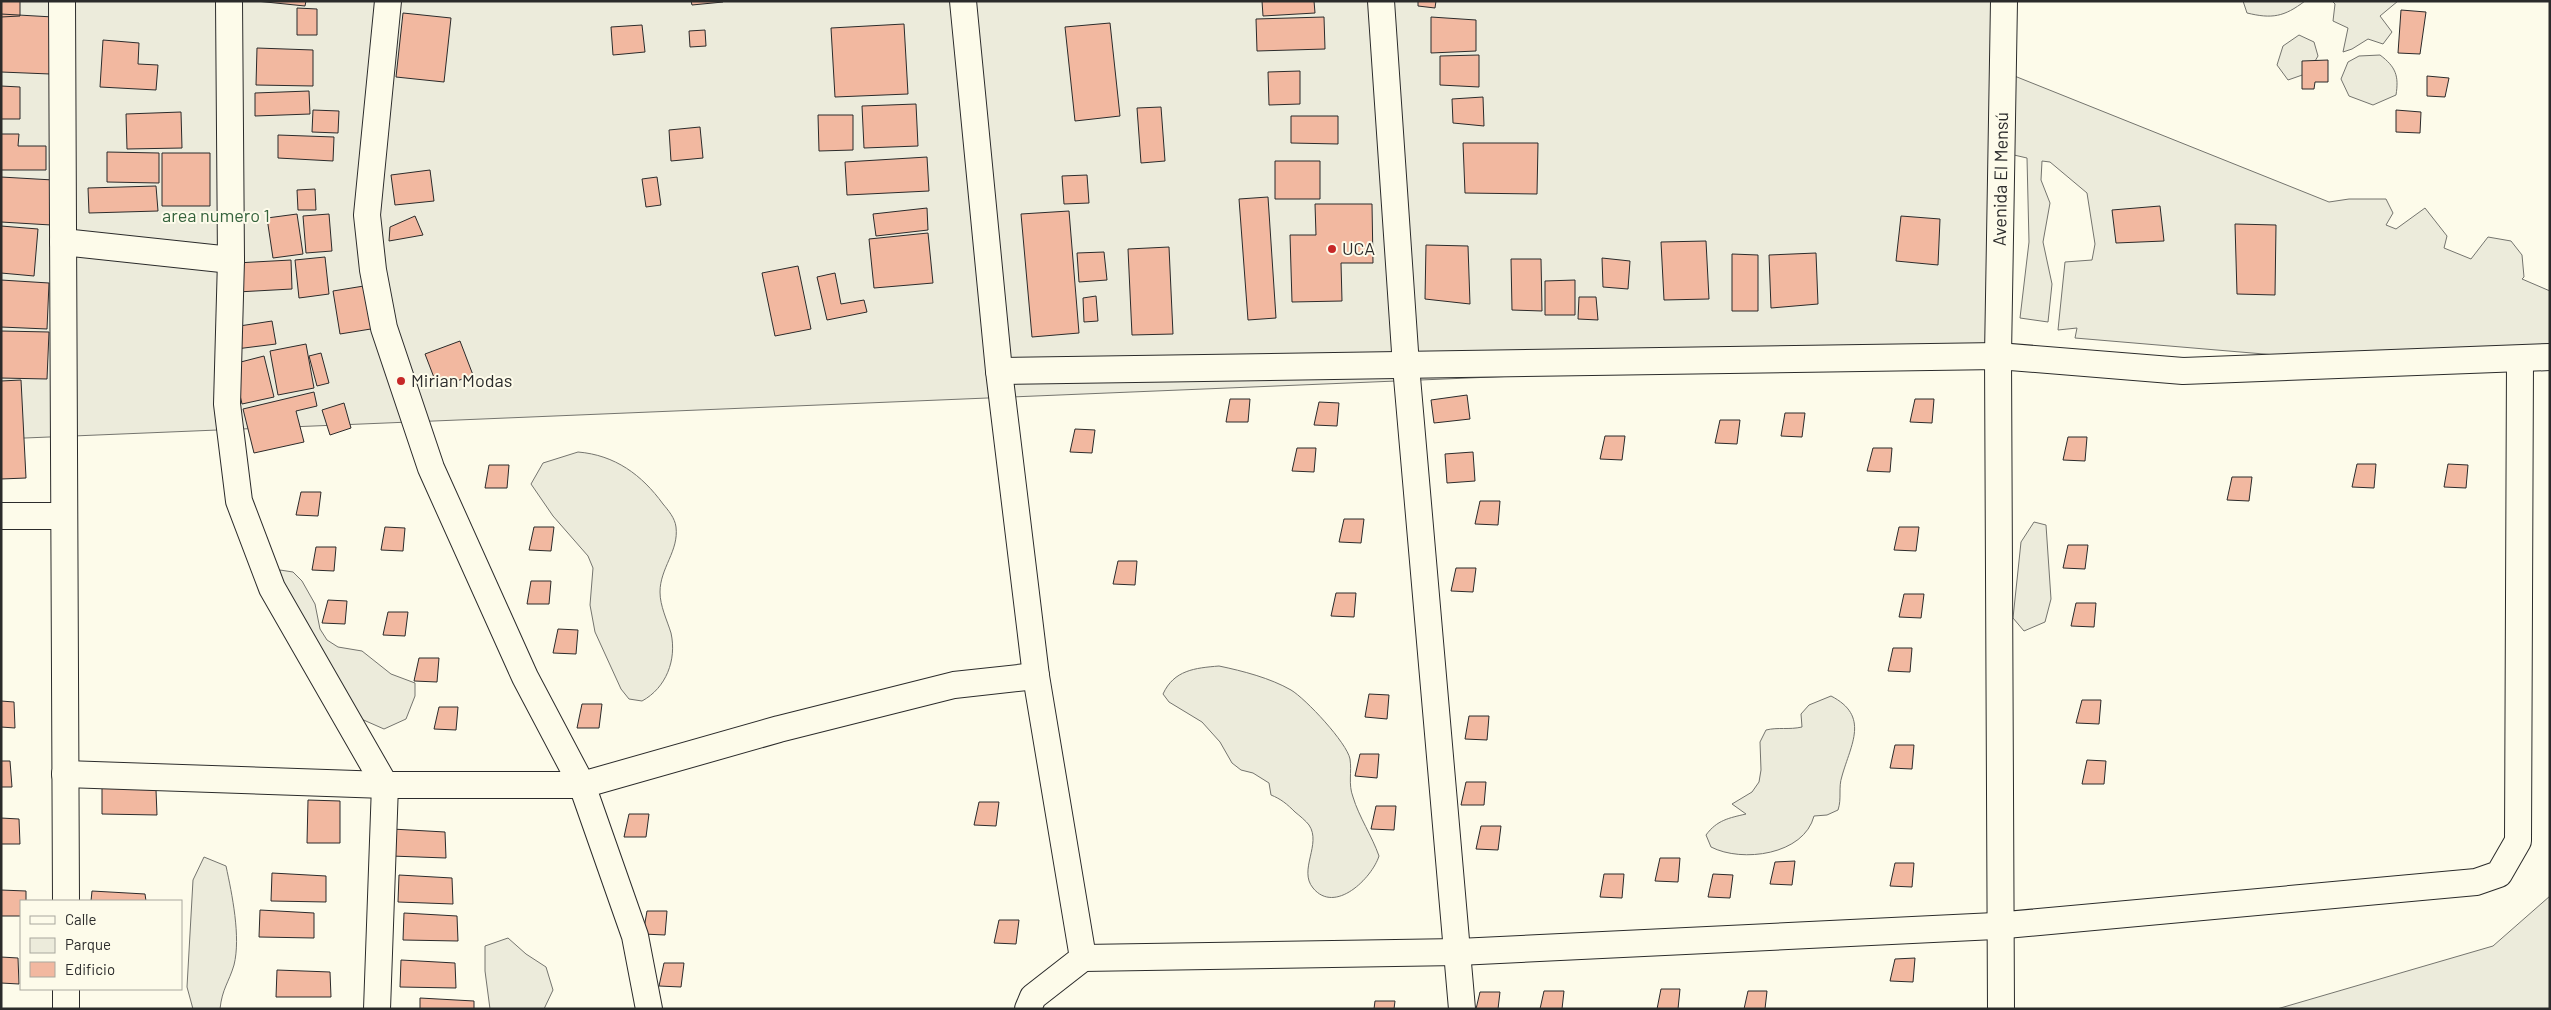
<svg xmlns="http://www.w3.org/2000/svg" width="2551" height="1010" font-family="Barlow,sans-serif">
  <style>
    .green { fill: #ecebdb; stroke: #74746e }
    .building { fill: #f2b8a0; stroke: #2b2b2b }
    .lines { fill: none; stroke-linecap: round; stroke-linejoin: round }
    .street-casing { stroke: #2b2b2b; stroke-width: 28 }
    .street { stroke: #fdfbea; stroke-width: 26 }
    .poi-dot { fill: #c62828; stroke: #fdfbea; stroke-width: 2 }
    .labels { text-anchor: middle; stroke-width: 4; stroke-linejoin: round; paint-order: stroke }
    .street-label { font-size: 18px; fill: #2b2b2b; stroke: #fdfbea }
    .park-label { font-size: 18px; fill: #34623c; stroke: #fdfbea }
    .poi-label { font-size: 18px; fill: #2b2b2b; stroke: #fdfbea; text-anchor: start }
  </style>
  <rect width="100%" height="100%" fill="#fdfbea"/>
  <path class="green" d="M 1,1 L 2004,1 L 2002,71 L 2329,202 L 2349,199 L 2386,199 L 2393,213 L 2386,225 L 2396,229 L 2425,208 L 2447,236 L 2444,248 L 2471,259 L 2488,237 L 2511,241 L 2522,255 L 2524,277 L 2522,279 L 2550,291 L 2550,347 L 2311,358 L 2075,338 L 2077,328 L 2058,330 L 2065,262 L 2092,260 L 2095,244 L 2087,193 L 2050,162 L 2042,161 L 2041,180 L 2050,203 L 2043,242 L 2052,284 L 2048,322 L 2020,318 L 2029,242 L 2027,158 L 2001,152 L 1998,356 L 1,439 Z
    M 2243,1 L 2305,1 C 2284,17 2272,19 2247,13 Z
    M 2332,1 L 2398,1 L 2380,16 L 2392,32 L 2383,44 L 2368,39 L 2352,49 L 2343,52 L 2348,28 L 2333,21 L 2335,4 Z
    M 2299,35 L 2314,42 L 2318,56 L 2308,73 L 2288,80 L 2277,65 L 2283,46 Z
    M 2380,55 C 2396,67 2399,76 2396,95 L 2373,105 L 2349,96 L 2341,79 L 2348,62 L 2359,56 Z
    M 578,452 C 615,455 642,475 663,504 C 668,510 675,518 676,527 C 679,551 660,568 660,592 C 660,606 667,620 671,633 C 677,660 666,688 642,701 L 629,699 L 621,689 L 595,632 L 590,605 L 593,568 L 588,556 L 553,516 L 531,484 L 543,463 Z
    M 2034,522 L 2046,525 L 2051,599 L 2045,622 L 2024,631 L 2013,618 L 2021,542 Z
    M 280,570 L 293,572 L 302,581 L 315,604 L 320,629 L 327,640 L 338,647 L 362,651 L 391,674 L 415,683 L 415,696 L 406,719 L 384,729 L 359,718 L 278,582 Z
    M 1219,666 C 1243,671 1270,678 1291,690 C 1306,699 1347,743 1350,759 C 1352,772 1348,784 1353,797 C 1359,817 1372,836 1379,856 C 1372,878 1335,915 1313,888 C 1298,870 1322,844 1309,825 C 1306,821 1300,816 1295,812 C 1287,804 1281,799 1271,795 L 1269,783 L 1253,773 L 1241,770 L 1232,763 L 1220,742 L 1202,722 L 1169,702 L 1163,694 C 1174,670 1195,668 1219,666 Z
    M 1831,696 C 1870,716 1851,744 1842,776 C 1838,788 1842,798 1838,810 L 1827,815 L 1814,816 C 1804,855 1742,863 1711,847 L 1706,835 C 1717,820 1729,818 1746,814 L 1732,804 L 1752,792 L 1759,782 L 1761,770 L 1760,742 L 1766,730 C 1778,727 1789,730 1802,727 L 1801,714 L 1809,705 Z
    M 204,857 L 226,866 C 232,894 241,937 234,965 C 229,982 222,989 220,1009 L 193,1009 L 187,987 L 193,880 Z
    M 2550,896 L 2550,1009 L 2277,1009 L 2493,946 Z
    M 508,938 L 526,954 L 546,967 L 553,990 L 544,1009 L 490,1009 L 485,971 L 485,946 Z"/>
  <path class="building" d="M 1,1 L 20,1 L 20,16 L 1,17 Z
    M 256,1 L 306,1 L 305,6 Z
    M 691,1 L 723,1 L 723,2 L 692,5 Z
    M 1262,1 L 1314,1 L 1315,13 L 1263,16 Z
    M 1418,1 L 1436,1 L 1435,8 L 1418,6 Z
    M 297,8 L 317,9 L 317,35 L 297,35 Z
    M 2401,10 L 2426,12 L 2420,54 L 2398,53 Z
    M 403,13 L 451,18 L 444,82 L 396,77 Z
    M 1,14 L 53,17 L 50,74 L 1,72 Z
    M 1324,17 L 1325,49 L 1257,51 L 1256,19 Z
    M 1431,17 L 1476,20 L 1476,51 L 1431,53 Z
    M 1110,23 L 1120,116 L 1075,121 L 1065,27 Z
    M 904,24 L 908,94 L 835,97 L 831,28 Z
    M 642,25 L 645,52 L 613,55 L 611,27 Z
    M 705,30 L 706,46 L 690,47 L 689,31 Z
    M 103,40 L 139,43 L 138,64 L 158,65 L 156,90 L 100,87 Z
    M 257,48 L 313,50 L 313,86 L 256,85 Z
    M 1479,55 L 1479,87 L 1440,85 L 1440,56 Z
    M 2328,60 L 2328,82 L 2315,82 L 2314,89 L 2302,89 L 2302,61 Z
    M 1300,71 L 1300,104 L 1269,105 L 1268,72 Z
    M 2427,76 L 2449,78 L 2445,97 L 2427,96 Z
    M 1,86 L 20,87 L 20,119 L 1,119 Z
    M 309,91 L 310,114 L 255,116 L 255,93 Z
    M 1483,97 L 1484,126 L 1453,123 L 1452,99 Z
    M 916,104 L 918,146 L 864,148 L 862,106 Z
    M 1161,107 L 1165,161 L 1141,163 L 1137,108 Z
    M 313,110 L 339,111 L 338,133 L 312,132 Z
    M 2396,110 L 2421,112 L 2420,133 L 2396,132 Z
    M 181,112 L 182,148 L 127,149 L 126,114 Z
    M 818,115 L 853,115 L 853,150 L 819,151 Z
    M 1291,116 L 1338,116 L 1338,144 L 1291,143 Z
    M 700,127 L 703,158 L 671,161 L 669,130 Z
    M 1,134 L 19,134 L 18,146 L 46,146 L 46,170 L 1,170 Z
    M 278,135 L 334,137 L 333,161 L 278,158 Z
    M 1463,143 L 1538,143 L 1537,194 L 1465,193 Z
    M 107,152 L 159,153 L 159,183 L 107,182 Z
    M 162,153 L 210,153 L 210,206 L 162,206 Z
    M 927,157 L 929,191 L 847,195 L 845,162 Z
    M 1275,161 L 1320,161 L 1320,199 L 1275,199 Z
    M 430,170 L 434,201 L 395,205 L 391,175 Z
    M 1087,175 L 1089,203 L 1064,204 L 1062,176 Z
    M 1,177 L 53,180 L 51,225 L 1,222 Z
    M 657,177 L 661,205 L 646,207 L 642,179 Z
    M 156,186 L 158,211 L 89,213 L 88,188 Z
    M 315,189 L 316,210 L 298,210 L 297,190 Z
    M 1268,197 L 1276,318 L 1248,320 L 1239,199 Z
    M 1315,204 L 1372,204 L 1373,263 L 1341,263 L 1342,301 L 1292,302 L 1290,235 L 1316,235 Z
    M 2160,206 L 2164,241 L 2116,243 L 2112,210 Z
    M 927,208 L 928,230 L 876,236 L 873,214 Z
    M 1069,211 L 1079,333 L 1032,337 L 1021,214 Z
    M 297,214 L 303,254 L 273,258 L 267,218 Z
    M 329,214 L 332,251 L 306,253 L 303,216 Z
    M 415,216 L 423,235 L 389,241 L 390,227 Z
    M 1901,216 L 1940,219 L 1938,265 L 1896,261 Z
    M 2235,224 L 2276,225 L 2275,295 L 2237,294 Z
    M 1,226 L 38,229 L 34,276 L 1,273 Z
    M 928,233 L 933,283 L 874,288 L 869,239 Z
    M 1706,241 L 1709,299 L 1664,300 L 1661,242 Z
    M 1426,245 L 1468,246 L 1470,304 L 1425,299 Z
    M 1169,247 L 1173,334 L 1132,335 L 1128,249 Z
    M 1104,252 L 1107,280 L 1079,282 L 1077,253 Z
    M 1816,253 L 1818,304 L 1771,308 L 1769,255 Z
    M 1732,254 L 1758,255 L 1758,311 L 1732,311 Z
    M 325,257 L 329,294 L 299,298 L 295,260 Z
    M 1602,258 L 1630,261 L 1628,289 L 1603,287 Z
    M 1511,259 L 1541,259 L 1542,311 L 1512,310 Z
    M 291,260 L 292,289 L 237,292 L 236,263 Z
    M 798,266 L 811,329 L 775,336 L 762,273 Z
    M 835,273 L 841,304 L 864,300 L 867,312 L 827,320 L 817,277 Z
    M 1,280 L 49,283 L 47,329 L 1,327 Z
    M 1575,280 L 1575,315 L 1545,315 L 1545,281 Z
    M 370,285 L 377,328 L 340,334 L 333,291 Z
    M 1096,296 L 1098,321 L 1084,322 L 1083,298 Z
    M 1579,297 L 1596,297 L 1598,320 L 1578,319 Z
    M 272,321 L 276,344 L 236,349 L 233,327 Z
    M 1,331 L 49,332 L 47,379 L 1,378 Z
    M 460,341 L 473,375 L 438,388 L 425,354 Z
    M 306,344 L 314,388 L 278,395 L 270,351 Z
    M 321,353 L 329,383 L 317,386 L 309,356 Z
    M 264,356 L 274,397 L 242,404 L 233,364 Z
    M 21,380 L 26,478 L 1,479 L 1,381 Z
    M 314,392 L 317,406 L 296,411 L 304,442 L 254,453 L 243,409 Z
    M 1467,395 L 1470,419 L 1434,423 L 1431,400 Z
    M 1230,399 L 1250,399 L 1248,422 L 1226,422 Z
    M 1915,399 L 1934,399 L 1932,423 L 1910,422 Z
    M 1319,402 L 1339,403 L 1337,426 L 1314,425 Z
    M 344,403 L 351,428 L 330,435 L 322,410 Z
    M 1785,413 L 1805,413 L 1802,437 L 1781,436 Z
    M 1720,420 L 1740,420 L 1737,444 L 1715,443 Z
    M 1075,429 L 1095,430 L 1092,453 L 1070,452 Z
    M 1605,436 L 1625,436 L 1622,460 L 1600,459 Z
    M 2068,437 L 2087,437 L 2085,461 L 2063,460 Z
    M 1297,448 L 1316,448 L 1314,472 L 1292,471 Z
    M 1873,448 L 1892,448 L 1890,472 L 1867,471 Z
    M 1473,452 L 1475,481 L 1447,483 L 1445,454 Z
    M 2357,464 L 2376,464 L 2374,488 L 2352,487 Z
    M 2448,464 L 2468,465 L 2466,488 L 2444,487 Z
    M 489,465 L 509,465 L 507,488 L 485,488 Z
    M 2232,477 L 2252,477 L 2249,501 L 2227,500 Z
    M 301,492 L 321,492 L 318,516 L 296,515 Z
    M 1480,501 L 1500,501 L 1498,525 L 1475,524 Z
    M 1344,519 L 1364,519 L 1361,543 L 1339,542 Z
    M 385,527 L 405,528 L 403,551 L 381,550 Z
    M 534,527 L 554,527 L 551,551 L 529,550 Z
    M 1899,527 L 1919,527 L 1916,551 L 1894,550 Z
    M 2068,545 L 2088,545 L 2085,569 L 2063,568 Z
    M 316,547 L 336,547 L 334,571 L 312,570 Z
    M 1118,561 L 1137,561 L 1135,585 L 1113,584 Z
    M 1456,568 L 1476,568 L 1473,592 L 1451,591 Z
    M 531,581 L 551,581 L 549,604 L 527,604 Z
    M 1336,593 L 1356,593 L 1354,617 L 1331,616 Z
    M 1904,594 L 1924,594 L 1921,618 L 1899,617 Z
    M 328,600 L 347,601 L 345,624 L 322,623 Z
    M 2076,603 L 2096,603 L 2094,627 L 2071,626 Z
    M 388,612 L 408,612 L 405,636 L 383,635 Z
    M 558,629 L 578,630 L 576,654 L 553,653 Z
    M 1893,648 L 1912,648 L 1910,672 L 1888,671 Z
    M 419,658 L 439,658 L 437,682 L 414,681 Z
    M 1369,694 L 1389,695 L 1387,719 L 1365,717 Z
    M 2082,700 L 2101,700 L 2099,724 L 2076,723 Z
    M 1,701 L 14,702 L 15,728 L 1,727 Z
    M 582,704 L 602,704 L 599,728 L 577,728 Z
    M 439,707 L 458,707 L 456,730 L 434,729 Z
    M 1469,716 L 1489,716 L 1487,740 L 1465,739 Z
    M 1895,745 L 1914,745 L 1912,769 L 1890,768 Z
    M 1360,754 L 1379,754 L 1377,778 L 1355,776 Z
    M 2087,760 L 2106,761 L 2104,784 L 2082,784 Z
    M 1,761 L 10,761 L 12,787 L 1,787 Z
    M 1466,782 L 1486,782 L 1484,805 L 1461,805 Z
    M 102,787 L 156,790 L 157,815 L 102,814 Z
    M 308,800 L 340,801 L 340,843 L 307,843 Z
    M 979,802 L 999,802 L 996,826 L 974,825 Z
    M 1376,806 L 1396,806 L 1394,830 L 1371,829 Z
    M 629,814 L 649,814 L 646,837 L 624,837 Z
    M 1,818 L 19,819 L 20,844 L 1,844 Z
    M 1481,826 L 1501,826 L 1498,850 L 1476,849 Z
    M 392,829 L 445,832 L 446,858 L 391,856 Z
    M 1660,858 L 1680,858 L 1678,882 L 1655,881 Z
    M 1795,861 L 1792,885 L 1770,884 L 1775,862 Z
    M 1895,863 L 1914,863 L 1912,887 L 1890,886 Z
    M 272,873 L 326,876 L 326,902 L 271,901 Z
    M 1604,874 L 1624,874 L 1622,898 L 1600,897 Z
    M 1713,874 L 1733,875 L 1730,898 L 1708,897 Z
    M 399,875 L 452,878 L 453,904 L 398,902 Z
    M 1,890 L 26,891 L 26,901 L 21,901 L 21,916 L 1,916 Z
    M 92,891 L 145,894 L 146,901 L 91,901 Z
    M 260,910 L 314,913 L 314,938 L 259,937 Z
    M 647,911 L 667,911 L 665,935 L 643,934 Z
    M 404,913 L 457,916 L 458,941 L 403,940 Z
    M 999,920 L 1019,920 L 1016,944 L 994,943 Z
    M 1,957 L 18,958 L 19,984 L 1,983 Z
    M 1915,958 L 1913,982 L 1890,981 L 1895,959 Z
    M 401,960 L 455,963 L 456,988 L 400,987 Z
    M 664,963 L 684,963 L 681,987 L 659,986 Z
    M 277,970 L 330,972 L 331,997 L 276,997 Z
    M 1661,989 L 1680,989 L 1678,1009 L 1657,1009 Z
    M 1544,991 L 1564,991 L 1562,1009 L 1540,1009 Z
    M 1748,991 L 1767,991 L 1765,1009 L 1744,1009 Z
    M 1480,992 L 1500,992 L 1498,1009 L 1476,1009 Z
    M 420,998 L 474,1001 L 474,1009 L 420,1009 Z
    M 1375,1001 L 1395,1001 L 1394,1009 L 1374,1009 Z"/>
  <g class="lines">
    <defs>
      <g id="street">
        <path d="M 62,1 L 66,901"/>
        <path d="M 229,1 L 231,260 L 227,404 L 239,501 L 272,588 L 385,785 L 377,1009"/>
        <path d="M 388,1 L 367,215 L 373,270 L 384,328 L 431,468 L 525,677 L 582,785 L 635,936 L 649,1009"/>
        <path d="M 963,1 L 999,371 L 1036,676 L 1083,958 L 1033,997 L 1028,1009"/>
        <path d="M 1381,1 L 1406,366 L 1462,1009"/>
        <path d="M 63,242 L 231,260"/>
        <path d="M 999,371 L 1998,356 L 2183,371 L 2550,357"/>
        <path d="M 1,516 L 64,516"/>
        <path d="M 65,774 L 385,785 L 582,785 L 779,729 L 954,685 L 1036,676"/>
        <path d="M 1083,958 L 1458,952 L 1995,926 L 2476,882 L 2499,874 L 2518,841 L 2520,360"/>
        <path d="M 66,989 L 66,1009"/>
        <path id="s1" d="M 2001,1009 L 1998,356 L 2004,1"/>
      </g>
    </defs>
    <use href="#street" class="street-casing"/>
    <use href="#street" class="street"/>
  </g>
  <g class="poi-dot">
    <circle cx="1332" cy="249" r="5"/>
    <circle cx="401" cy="381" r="5"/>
  </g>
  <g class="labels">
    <g class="street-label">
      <text dy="6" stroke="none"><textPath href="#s1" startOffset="830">Avenida El Mensú</textPath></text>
    </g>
    <g class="park-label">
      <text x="216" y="222">area numero 1</text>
    </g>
    <g class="poi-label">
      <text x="1342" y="255">UCA</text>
      <text x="411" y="387">Mirian Modas</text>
    </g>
  </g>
  <rect width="2551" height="1010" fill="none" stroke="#2b2b2b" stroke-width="5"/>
  <rect x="20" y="900" width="162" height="90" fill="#fdfbea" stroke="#a9a89e"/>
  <rect x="30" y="916" width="25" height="8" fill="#fdfbea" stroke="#a9a89e"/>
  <text x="65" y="925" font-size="15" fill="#2b2b2b">Calle</text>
  <rect x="30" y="938" width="25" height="15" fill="#ecebdb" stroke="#a9a89e"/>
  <text x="65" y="950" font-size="15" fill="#2b2b2b">Parque</text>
  <rect x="30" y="962" width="25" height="15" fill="#f2b8a0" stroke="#a9a89e"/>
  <text x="65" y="975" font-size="15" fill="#2b2b2b">Edificio</text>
</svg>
